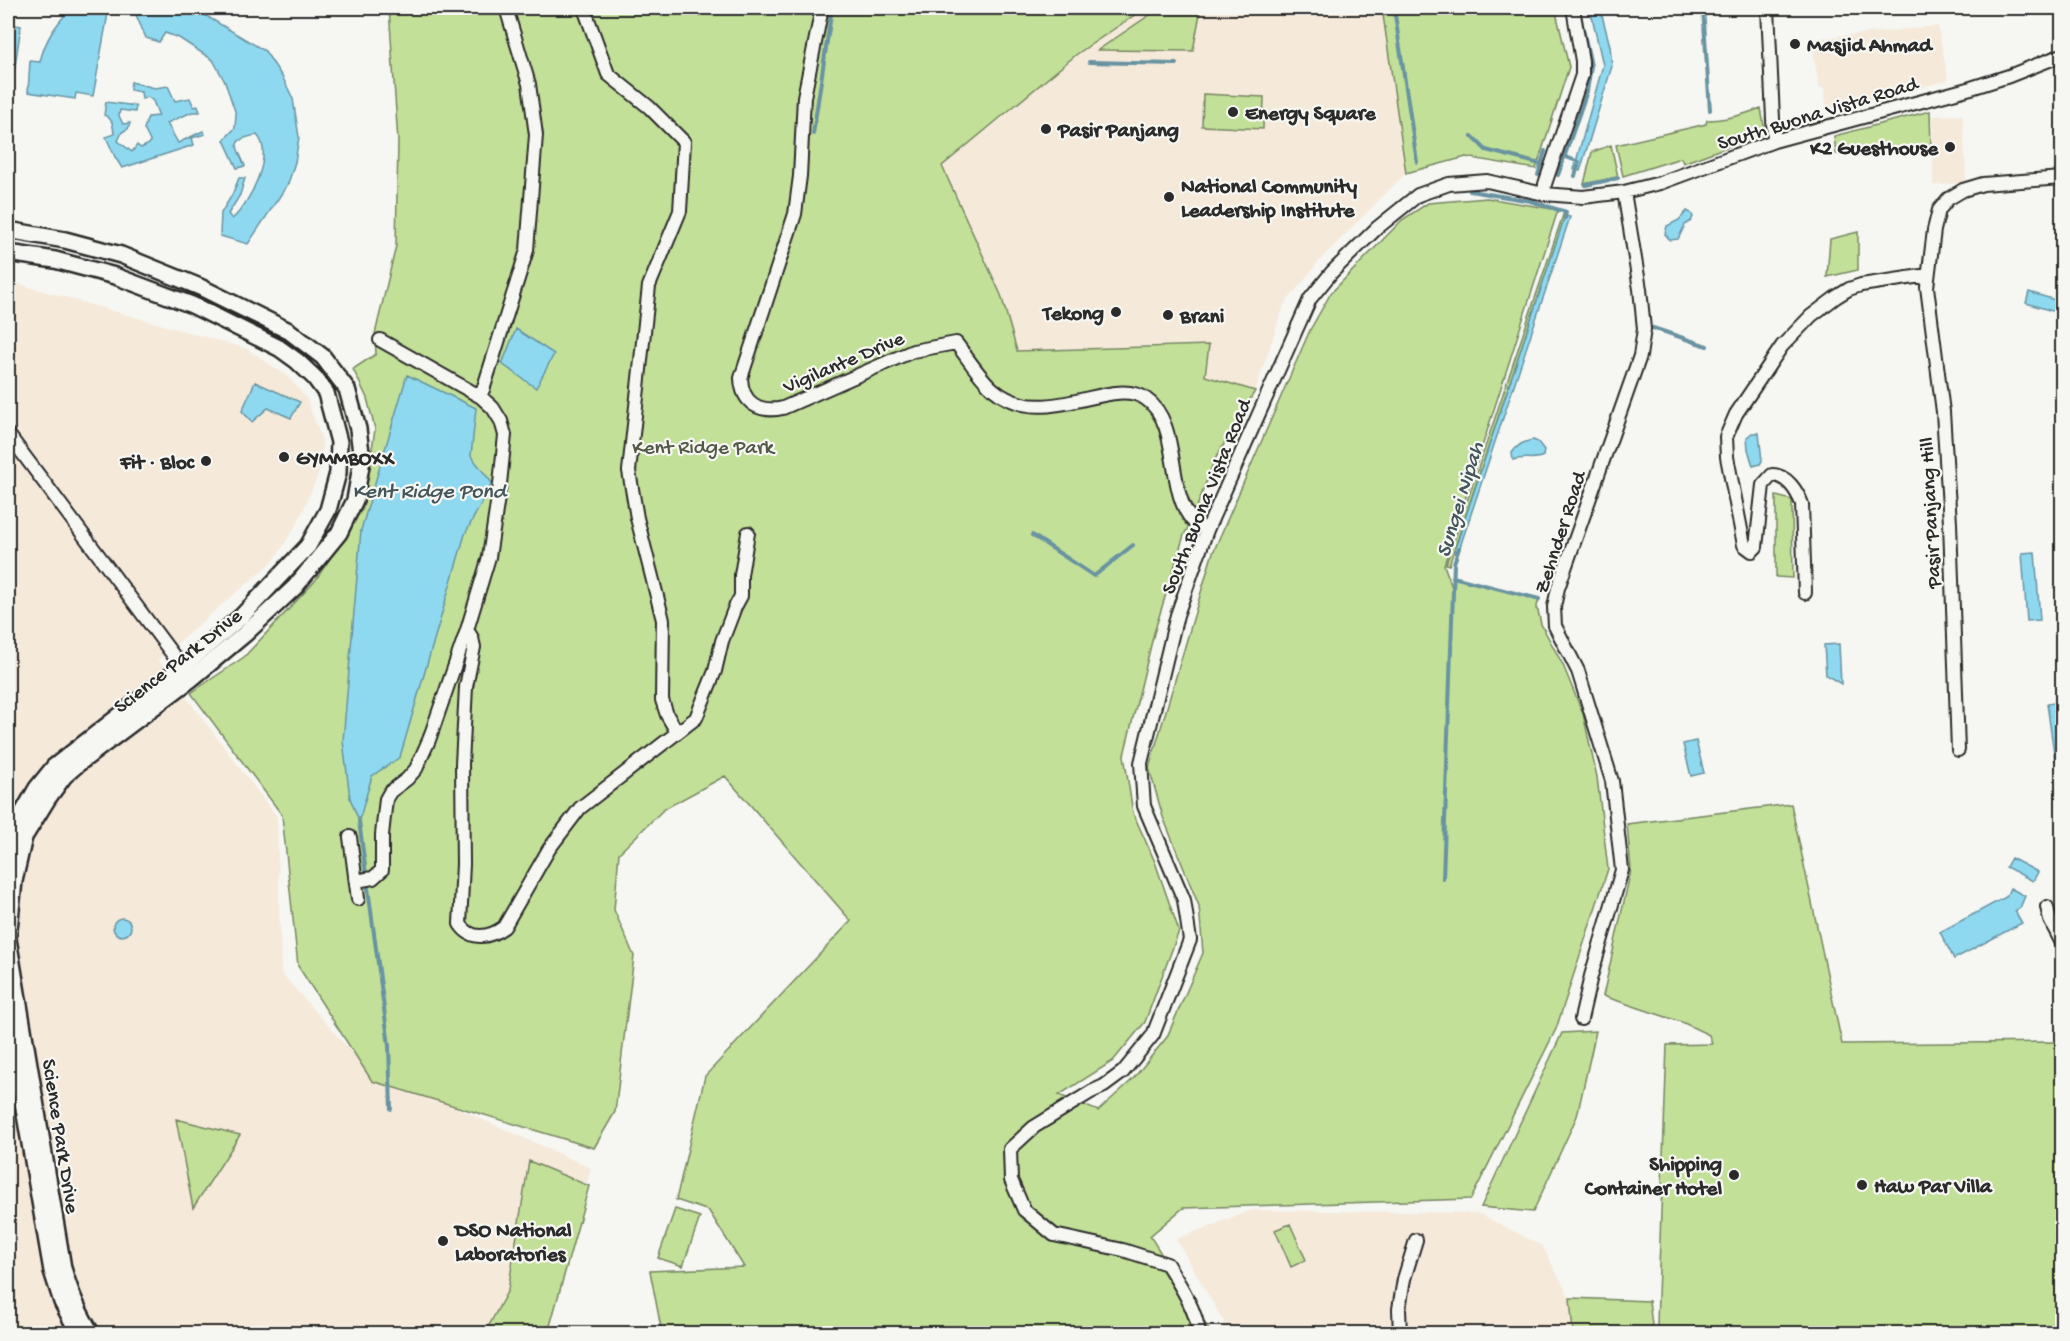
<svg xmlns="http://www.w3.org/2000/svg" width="2070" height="1341" font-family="'Gochi Hand',sans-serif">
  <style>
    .built { fill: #f5e9da }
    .green { fill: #c2e098; stroke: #768662; stroke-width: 1.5 }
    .water { fill: #8fd9f0; stroke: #6793a1; stroke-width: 1.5 }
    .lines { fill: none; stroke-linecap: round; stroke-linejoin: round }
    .stream { stroke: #6793a1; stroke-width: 4 }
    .minor-casing { stroke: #2b2b2b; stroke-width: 16 }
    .major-casing { stroke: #2b2b2b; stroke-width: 20 }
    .minor { stroke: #f6f6f2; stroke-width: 12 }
    .major { stroke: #f6f6f2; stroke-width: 15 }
    .poi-dot { fill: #2b2b2b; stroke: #f6f6f2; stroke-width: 2 }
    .labels { text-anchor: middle; stroke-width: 4.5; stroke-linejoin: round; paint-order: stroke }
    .poi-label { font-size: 21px; font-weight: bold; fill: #2b2b2b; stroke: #f6f6f2; text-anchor: start }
    .street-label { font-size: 21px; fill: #2b2b2b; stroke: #f6f6f2 }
    .park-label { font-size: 21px; fill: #515846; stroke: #f6f6f2 }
    .water-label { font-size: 22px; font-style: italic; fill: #44565c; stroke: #f6f6f2 }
  </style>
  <rect width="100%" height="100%" fill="#f6f6f2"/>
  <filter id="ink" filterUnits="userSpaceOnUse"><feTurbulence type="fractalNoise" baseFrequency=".0167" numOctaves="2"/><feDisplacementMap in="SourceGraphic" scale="12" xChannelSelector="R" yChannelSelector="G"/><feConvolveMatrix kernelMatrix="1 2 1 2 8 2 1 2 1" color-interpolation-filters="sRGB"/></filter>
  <g filter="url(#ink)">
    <path class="built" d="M 1145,8 L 1382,8 L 1406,173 L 1319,261 L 1284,305 L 1255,391 L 1205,376 L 1209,345 L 1017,351 L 1001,295 L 942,165 L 1077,54 Z
      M 1938,26 L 1948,80 L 1827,113 L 1824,88 L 1819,87 L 1811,39 Z
      M 1963,115 L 1966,183 L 1933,185 L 1933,116 Z
      M 8,281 L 247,349 L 287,376 L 306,398 L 322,440 L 321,468 L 298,522 L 274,560 L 158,660 L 277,817 L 281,973 L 365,1067 L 591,1168 L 545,1333 L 8,1333 Z
      M 1252,1210 L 1478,1213 L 1542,1246 L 1570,1298 L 1573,1333 L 1222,1333 L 1224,1322 L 1176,1239 Z"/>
    <path class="green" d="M 389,8 L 1145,8 L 1077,54 L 942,166 L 1001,295 L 1017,351 L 1209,345 L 1205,376 L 1255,391 L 1214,461 L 1192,520 L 1184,535 L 1154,633 L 1124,755 L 1133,813 L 1155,862 L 1179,931 L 1145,1022 L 1113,1061 L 1059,1095 L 1098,1111 L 1133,1079 L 1167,1037 L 1203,953 L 1199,906 L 1163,817 L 1149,768 L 1212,555 L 1310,330 L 1331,293 L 1402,220 L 1428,203 L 1487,198 L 1558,210 L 1444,565 L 1453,590 L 1454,579 L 1458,578 L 1539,600 L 1536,609 L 1538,611 L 1541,624 L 1563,665 L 1583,714 L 1597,777 L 1608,869 L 1556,1029 L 1471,1199 L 1183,1208 L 1150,1236 L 1211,1333 L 662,1333 L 650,1271 L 744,1267 L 709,1211 L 676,1200 L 705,1076 L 851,921 L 725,776 L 664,809 L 619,853 L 614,910 L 634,956 L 615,1112 L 594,1148 L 372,1081 L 298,966 L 282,815 L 191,693 L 244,657 L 315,581 L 363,508 L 375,429 L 367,398 L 353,369 L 376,354 L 375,334 L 396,246 L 398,141 Z
      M 1160,8 L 1201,8 L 1193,51 L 1098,50 Z
      M 1382,8 L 1555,8 L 1569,67 L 1536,169 L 1466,157 L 1406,173 Z
      M 1203,94 L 1264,97 L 1263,129 L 1202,126 Z
      M 1761,108 L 1765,133 L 1683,163 L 1681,158 L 1623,176 L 1616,145 L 1706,124 L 1707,120 C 1726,120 1743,115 1761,108 Z
      M 1930,111 L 1931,148 L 1836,154 L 1834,136 Z
      M 1611,145 L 1618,177 L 1584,184 L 1592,152 Z
      M 1565,211 L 1566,213 L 1449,565 L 1446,564 L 1564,212 Z
      M 1858,232 L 1858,270 L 1827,277 L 1830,239 Z
      M 1776,496 L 1792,500 L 1793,578 L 1776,577 Z
      M 1791,804 L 1842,1044 L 2062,1042 L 2062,1333 L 1659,1333 L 1657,1324 L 1667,1045 L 1712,1044 L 1709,1035 L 1684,1023 L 1603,996 L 1631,870 L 1627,824 Z
      M 1596,1031 L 1577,1116 L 1533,1212 L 1481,1207 L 1562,1033 Z
      M 176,1119 L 240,1135 L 193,1208 Z
      M 529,1161 L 589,1186 L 548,1333 L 485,1333 L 508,1290 Z
      M 675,1209 L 700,1217 L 683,1266 L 658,1258 Z
      M 1290,1224 L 1306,1260 L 1291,1267 L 1275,1230 Z
      M 1570,1298 L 1649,1301 L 1653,1333 L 1573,1333 Z"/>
    <path class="water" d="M 71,8 L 109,8 L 93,96 L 76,93 L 75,99 L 28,92 L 30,61 L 40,62 C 45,39 56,25 71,8 Z
      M 133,8 L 193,8 L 265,51 L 283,78 L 293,99 L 299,137 L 295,162 L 288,184 L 248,244 L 220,236 L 221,213 L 232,195 L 239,178 L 245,178 L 240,195 L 228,214 L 232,219 C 249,205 275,154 257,135 C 229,140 236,144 245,166 L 237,168 L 224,140 L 235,128 L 236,114 L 225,82 L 213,60 L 179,38 L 165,33 L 159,42 L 146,38 Z
      M 1590,8 L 1600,8 L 1610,46 L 1612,66 L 1580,171 L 1574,169 L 1603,65 Z
      M 8,24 L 21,26 L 11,93 L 8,92 Z
      M 131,82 L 155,88 L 168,86 L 175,101 L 190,98 L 194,107 L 198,106 L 200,112 L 192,112 L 167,123 L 178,143 L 203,131 L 205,134 L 192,138 L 194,145 L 122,168 L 115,157 L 106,137 L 114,134 C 113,125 113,119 104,115 L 106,102 L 136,106 L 135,112 L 120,110 L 119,116 L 123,124 L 130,123 L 128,129 L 122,132 L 118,141 L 132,152 L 137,145 L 141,148 L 149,144 L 150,141 L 144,129 L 148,117 L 159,116 L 153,101 L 148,97 L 142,99 L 141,92 L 130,90 Z
      M 1687,211 L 1691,213 L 1693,217 L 1691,221 L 1685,225 L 1678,239 L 1670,240 L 1665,234 L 1667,226 L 1679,220 Z
      M 1565,216 L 1570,217 L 1458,553 L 1454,552 Z
      M 2029,292 L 2062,302 L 2062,314 L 2026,303 Z
      M 516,329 L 554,354 L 536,388 L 502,364 Z
      M 407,375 L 476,408 L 471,456 L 492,483 L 465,534 L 400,757 L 372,776 L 359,821 L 350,798 L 343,741 L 361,530 Z
      M 255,382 L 300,402 L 291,418 L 268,408 L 252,422 L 242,411 Z
      M 1752,433 L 1759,433 L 1762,461 L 1760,464 L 1753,466 L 1748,449 L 1747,437 Z
      M 1533,440 L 1538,442 L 1544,450 L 1543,456 C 1535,461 1525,456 1513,460 L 1512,453 C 1517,445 1523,442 1533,440 Z
      M 2035,552 L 2040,620 L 2027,621 L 2022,553 Z
      M 1839,644 L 1841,684 L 1826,675 L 1824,645 Z
      M 2059,702 L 2062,728 L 2062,759 L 2055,760 L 2047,704 Z
      M 1696,741 L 1704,773 L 1691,776 L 1683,744 Z
      M 2011,858 L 2038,872 L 2033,881 L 2006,867 Z
      M 2010,888 L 2025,896 L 2020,908 L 2015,911 L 2022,923 L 1954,959 L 1940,932 L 2006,897 Z
      M113 927a9 9 0 1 1 18 0a9 9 0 1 1-18 0Z"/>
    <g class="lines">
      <path class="stream" d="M 1394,8 L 1417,162
        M 1703,8 L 1710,110
        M 1089,62 L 1176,64
        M 813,134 L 832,8
        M 1472,136 L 1486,150 L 1540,164
        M 1566,157 L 1579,162
        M 1538,175 L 1545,151
        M 1558,175 L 1587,91 L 1591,66 L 1580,15
        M 1575,176 L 1578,166
        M 1586,185 L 1618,178
        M 1470,191 L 1531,201
        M 1530,201 L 1566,212 L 1565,218
        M 1653,328 L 1707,346
        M 1032,535 L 1094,576 L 1133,545
        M 1453,577 L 1539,599
        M 359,821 L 389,1046 L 391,1109
        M 1443,879 L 1454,563 L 1459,548"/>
      <defs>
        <path id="minor" d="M 584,8 L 608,74 L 649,107 L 684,142 L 680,211 L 649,286 L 629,471 L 637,518 L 663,620 L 662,700 L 667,715 L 677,732
          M 822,8 L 804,97 L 800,176 L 795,214 L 741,378 C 742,404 760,413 783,408 L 913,351 L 956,343 C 967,357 980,378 993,389 C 1044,433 1111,374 1146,399 C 1181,423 1166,490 1192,520 C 1196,525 1202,527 1207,530
          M 1768,8 L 1774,141
          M 1544,194 L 1545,184 L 1582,75 L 1582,61 L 1573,8
          M 483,390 L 527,250 L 536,135 L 529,84 L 506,8
          M 8,434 L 182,667
          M 1805,593 L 1802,504 C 1797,491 1787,475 1772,475 L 1763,485 L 1756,547 L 1752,551 L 1744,545 L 1727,457 L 1726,437 L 1736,414 L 1782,346 L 1811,316 L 1836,297 L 1849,289 L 1861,285 L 1928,275
          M 467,630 L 472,638 L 474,647 L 466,687 L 462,764 L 463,864 L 460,924 C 471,941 489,938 504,927 L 549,849 L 580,808 L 696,718 L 715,671 L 722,641 L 735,607 L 741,596 L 741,575 L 748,533
          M 1958,750 L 1950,523 L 1943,412 L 1927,287 L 1934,230 L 1939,210 L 1948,199 L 1963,190 L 1983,184 L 2062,178
          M 350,837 L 358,899
          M 356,881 L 373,878 L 382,870 L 382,835 L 386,799 L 390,792 L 407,779 L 416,769 L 429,740 L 467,630 L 489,557 L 500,484 L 505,435 L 501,421 L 493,408 L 481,397 L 380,340
          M 2047,907 L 2050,920 L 2062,943
          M 1581,1019 L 1591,976 L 1622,870 L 1612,781 L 1578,671 L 1555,626 L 1554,607 L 1558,588 L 1640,356 L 1644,329 L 1640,289 L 1624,192
          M 1199,1334 C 1197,1311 1179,1283 1167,1264 L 1123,1250 L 1054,1235 L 1024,1210 L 1011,1180 L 1010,1149 L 1034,1127 L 1091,1092 L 1104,1086 L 1123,1072 L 1153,1035 L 1190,940 L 1184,900 L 1144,806 L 1141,763 L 1177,615 L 1207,530 L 1310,299 L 1332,272 L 1377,228 L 1418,195 L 1449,184 L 1487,181 L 1544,194 L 1583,197 L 1624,192 L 1660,183 L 1774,141 L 1971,88 L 2009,76 L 2062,55
          M 1400,1334 L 1399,1309 L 1404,1279 L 1416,1240"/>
        <path id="major" d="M 8,230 L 65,240 L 121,255 L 200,287 L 289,331 L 323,357 L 347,389 L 358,429 L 362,460 L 355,500 L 339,533 L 295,587 L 246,633 L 191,679 L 79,763 L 64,776 L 48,798 L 24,837 L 14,881 L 8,939 L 63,1268 C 70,1292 78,1313 92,1334
          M 8,253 L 55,260 L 115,276 L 192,305 L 279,348 L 297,361 L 315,378 L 326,393 L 339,442 L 338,473 L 328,510 L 308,546 L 241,617 L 182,667 L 54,767 L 37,788 L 13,830 L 8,855
          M 8,1016 L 52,1271 L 62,1302 L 79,1334"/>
      </defs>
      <use href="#minor" class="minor-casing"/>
      <use href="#major" class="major-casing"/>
      <use href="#minor" class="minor"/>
      <use href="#major" class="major"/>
    </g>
  </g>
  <g class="poi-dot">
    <circle cx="1795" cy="44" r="6"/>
    <circle cx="1233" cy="112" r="6"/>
    <circle cx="1046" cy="129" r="6"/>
    <circle cx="1950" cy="147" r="6"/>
    <circle cx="1169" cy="197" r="6"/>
    <circle cx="1116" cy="312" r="6"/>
    <circle cx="1168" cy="315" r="6"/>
    <circle cx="284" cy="457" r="6"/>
    <circle cx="206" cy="461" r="6"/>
    <circle cx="1734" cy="1175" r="6"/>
    <circle cx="1862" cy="1185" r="6"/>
    <circle cx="443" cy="1241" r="6"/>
  </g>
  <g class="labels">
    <g class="poi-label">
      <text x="1807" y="51">Masjid Ahmad</text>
      <text x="1245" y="119">Energy Square</text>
      <text x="1058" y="136">Pasir Panjang</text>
      <text x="1938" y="154" text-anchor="end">K2 Guesthouse</text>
      <text x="1181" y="192">National Community<tspan x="1181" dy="24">Leadership Institute</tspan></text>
      <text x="1104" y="319" text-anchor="end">Tekong</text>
      <text x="1180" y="322">Brani</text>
      <text x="296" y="464">GYMMBOXX</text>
      <text x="194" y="468" text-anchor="end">Fit · Bloc</text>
      <text x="1722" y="1170" text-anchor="end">Shipping<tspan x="1722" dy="24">Container Hotel</tspan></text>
      <text x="1874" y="1192">Haw Par Villa</text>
      <text x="455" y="1236">DSO National<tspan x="455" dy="24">Laboratories</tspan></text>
    </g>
    <g class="street-label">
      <text transform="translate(1817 112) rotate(-17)" y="7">South Buona Vista Road</text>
      <text transform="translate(843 361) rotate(-23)" y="7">Vigilante Drive</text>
      <text transform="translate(1205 496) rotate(-68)" y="7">South Buona Vista Road</text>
      <text transform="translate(1929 513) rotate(-93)" y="7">Pasir Panjang Hill</text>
      <text transform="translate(1559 532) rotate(-72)" y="7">Zehnder Road</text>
      <text transform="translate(177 660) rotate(-38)" y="7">Science Park Drive</text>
      <text transform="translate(62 1136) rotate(81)" y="7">Science Park Drive</text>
    </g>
    <g class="park-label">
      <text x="703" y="453">Kent Ridge Park</text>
    </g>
    <g class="water-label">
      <text x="429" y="497">Kent Ridge Pond</text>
      <text transform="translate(1458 499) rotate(-73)" y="8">Sungei Nipah</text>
    </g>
  </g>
  <rect width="2070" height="1341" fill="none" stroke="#f6f6f2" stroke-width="30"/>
  <rect x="15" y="15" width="2040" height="1311" fill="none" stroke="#2b2b2b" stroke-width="2" filter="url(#ink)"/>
</svg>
